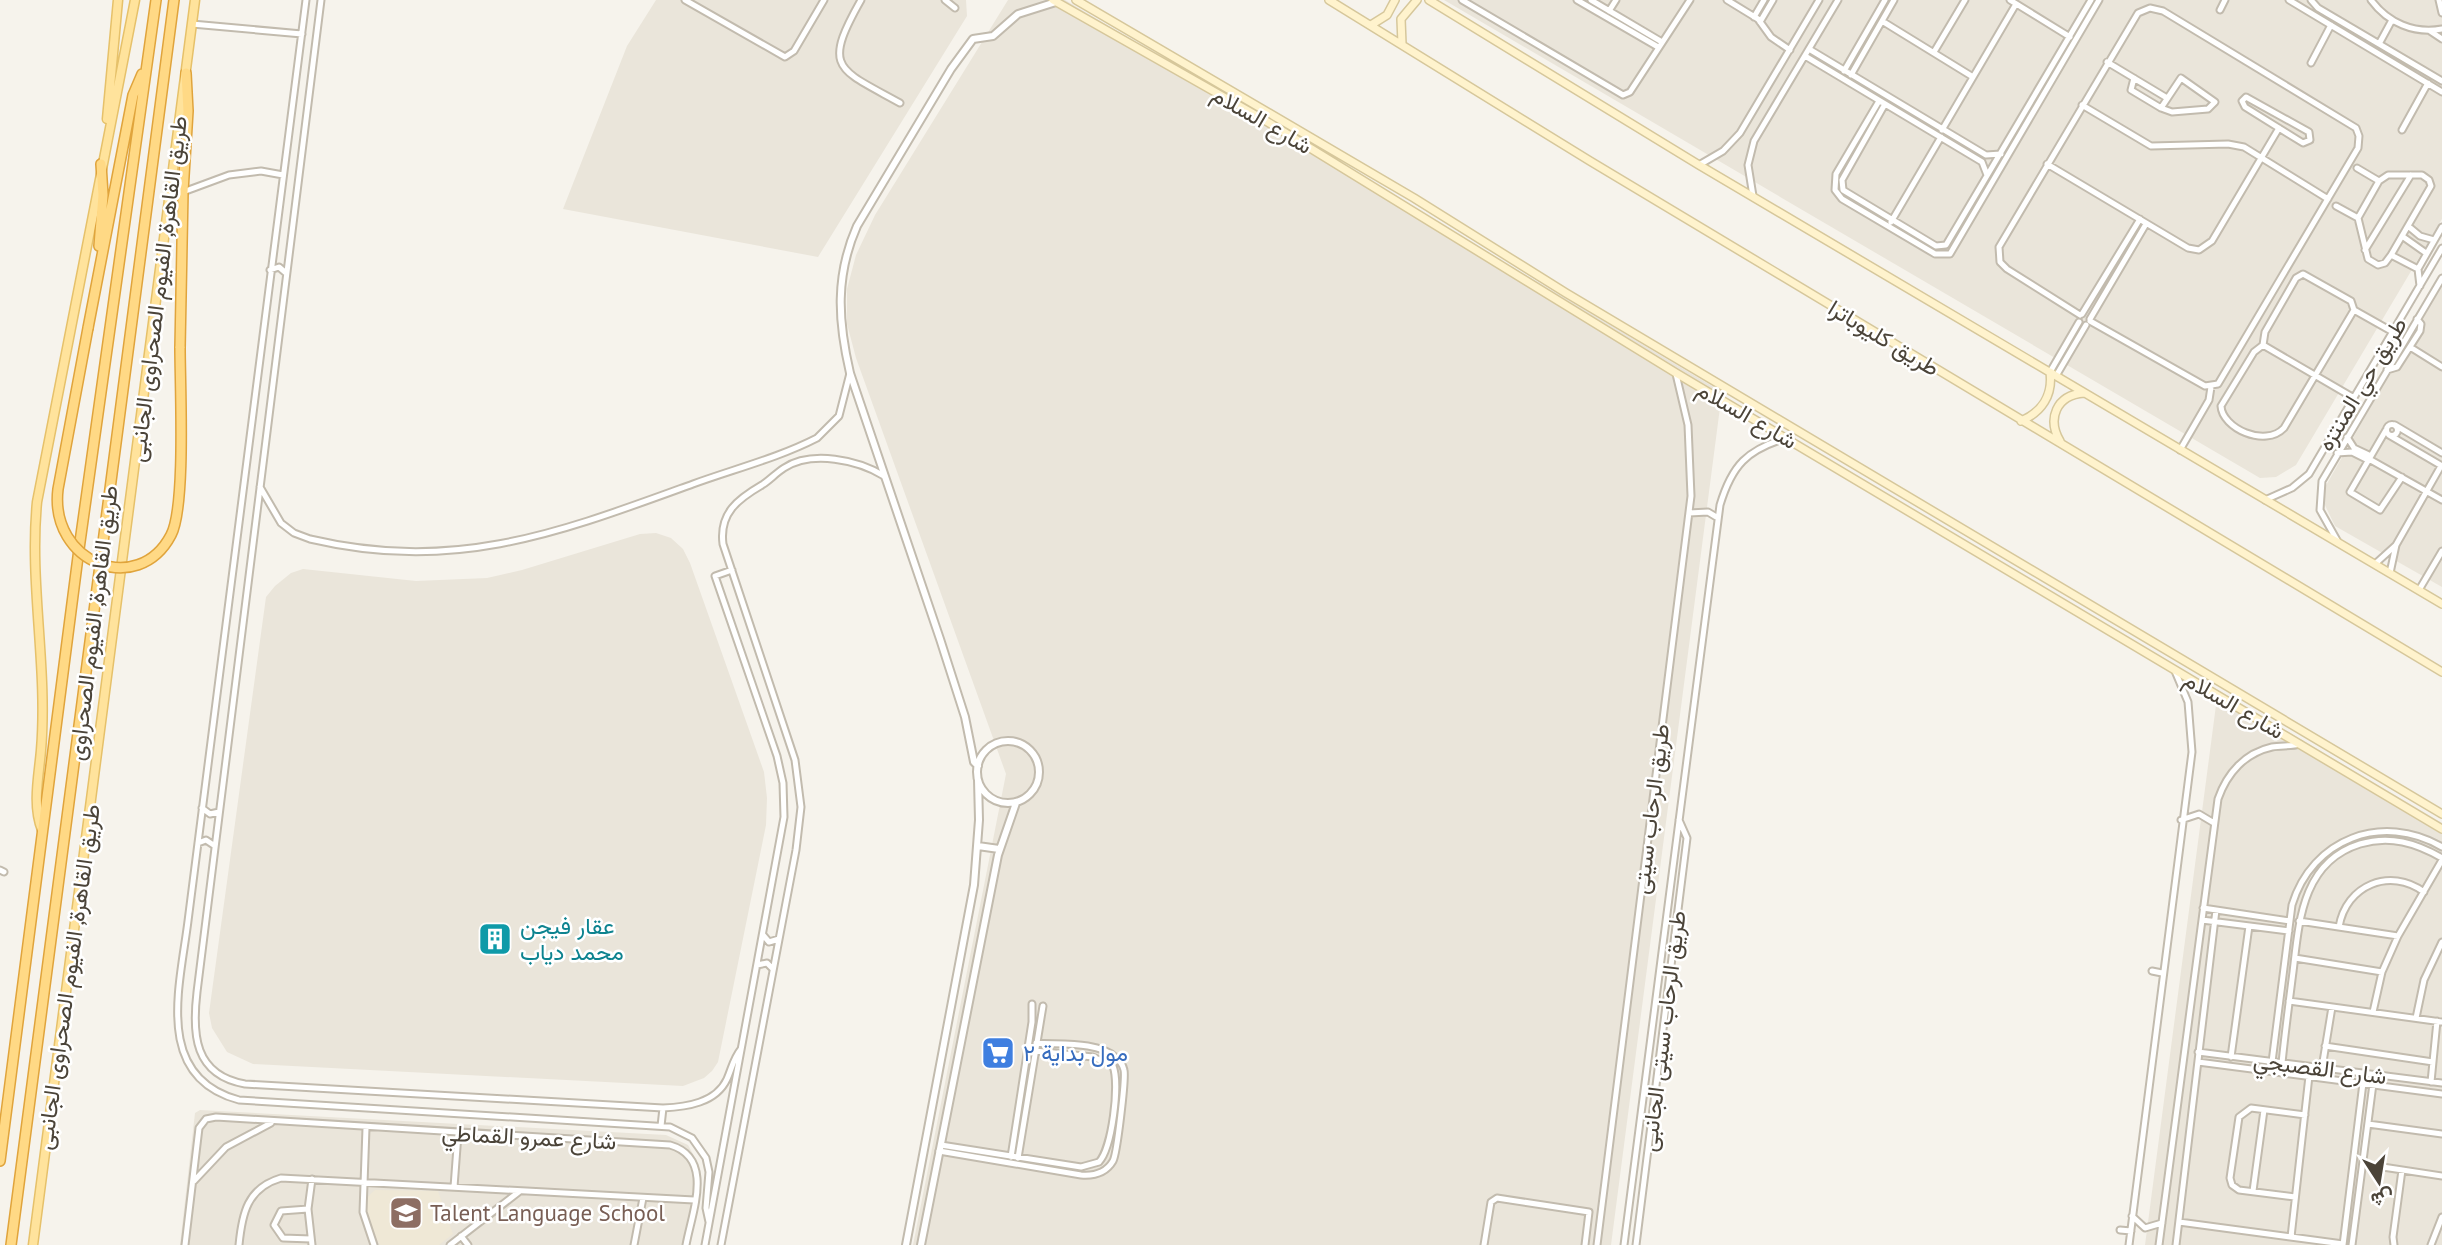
<svg xmlns="http://www.w3.org/2000/svg" width="2442" height="1245" font-family="'PT Sans',Vazirmatn,sans-serif">
  <style>
    .residential { fill: #eae5da }
    .education { fill: #efe8d6 }
    .lines { fill: none; stroke-linecap: round; stroke-linejoin: round }
    .minor-casing { stroke: #c2bbae; stroke-width: 9 }
    .tertiary-casing { stroke: #c2bbae; stroke-width: 10 }
    .secondary-casing { stroke: #d6c79b; stroke-width: 10 }
    .primary-casing { stroke: #e6c16a; stroke-width: 11 }
    .trunk-casing { stroke: #e0a43c; stroke-width: 12 }
    .minor { stroke: #fff; stroke-width: 5 }
    .tertiary { stroke: #fff; stroke-width: 6 }
    .secondary { stroke: #fff3cd; stroke-width: 7 }
    .primary { stroke: #ffe39c; stroke-width: 8 }
    .trunk { stroke: #ffd985; stroke-width: 9 }
    .trunk-bridge-casing { stroke: #e0a43c; stroke-width: 12; stroke-linecap: butt }
    .trunk-bridge { stroke: #ffd985; stroke-width: 9 }
    .labels { text-anchor: middle; stroke-width: 5; stroke-linejoin: round; paint-order: stroke }
    .street-label { font-size: 23px; fill: #4b4439; stroke: #fff }
    .culture-label { font-size: 23px; fill: #0d838f; stroke: #fff; text-anchor: start }
    .shop-label { font-size: 23px; fill: #366cbe; stroke: #fff; text-anchor: start }
    .education-label { font-size: 23px; fill: #785e54; stroke: #fff; text-anchor: start }
  </style>
  <rect width="100%" height="100%" fill="#f6f3ec"/>
  <path class="residential" d="M 656,0 L 966,0 L 967,16 L 818,257 L 563,209 L 627,46 Z
    M 1008,0 L 1065,0 L 1722,392 L 1611,1245 L 913,1245 L 1006,774 L 856,358 L 847,324 L 847,289 L 856,255 L 875,215 Z
    M 1444,0 L 2442,0 L 2442,219 L 2296,465 L 2276,477 L 2260,478 Z
    M 2442,281 L 2442,587 L 2335,526 L 2323,501 L 2324,489 Z
    M 656,533 L 671,538 L 683,549 L 690,563 L 764,772 L 767,798 L 766,825 L 718,1062 L 712,1071 L 704,1078 L 683,1086 L 253,1064 L 227,1052 L 212,1028 L 209,1013 L 266,597 L 275,586 L 291,573 L 303,569 L 416,581 L 487,578 L 522,570 L 640,534 Z
    M 2218,690 L 2442,823 L 2442,1245 L 2145,1245 Z
    M 200,1110 L 666,1135 L 688,1145 L 699,1165 L 701,1177 L 688,1245 L 180,1245 L 195,1113 Z"/>
  <path class="education" d="M 375,1190 L 438,1191 L 453,1234 L 439,1245 L 380,1245 L 370,1229 L 366,1208 L 367,1197 Z"/>
  <g class="lines">
    <defs>
      <path id="minor" d="M 306,0 L 188,921 C 180,986 153,1077 239,1100 L 670,1127 L 692,1138 L 706,1158 L 709,1172 L 706,1208 L 709,1222
        M 321,0 L 197,992 C 192,1034 194,1075 245,1084 L 663,1108 C 686,1107 716,1103 727,1079 C 732,1068 733,1059 741,1049
        M 685,0 L 785,57 L 794,51 L 824,0
        M 861,0 C 822,69 837,68 900,103
        M 945,0 L 955,8
        M 1462,0 L 1623,95 L 1630,92 L 1690,0
        M 1577,0 L 1658,47
        M 1591,0 L 1662,42
        M 1727,0 L 1758,19 L 1771,37 L 1790,50
        M 2010,0 L 2070,37
        M 2289,0 L 2442,92
        M 2311,0 L 2318,8 L 2442,81
        M 2371,0 C 2388,23 2414,34 2442,29
        M 2439,0 L 2442,13
        M 2220,10 L 2225,0
        M 1609,11 L 1616,0
        M 1754,17 L 1764,0
        M 1882,21 L 1973,77
        M 1760,22 L 1773,0
        M 192,24 L 302,34
        M 2430,31 L 2442,39
        M 2379,44 L 2392,20
        M 1809,49 L 1986,155 L 2001,154
        M 1934,52 L 1965,0
        M 1805,56 L 1982,162 L 1987,175
        M 2107,62 L 2167,98
        M 2311,63 L 2331,25
        M 1844,71 L 1885,0
        M 1851,75 L 1894,0
        M 2134,78 L 2131,90 L 2161,108 L 2181,78 L 2215,102 L 2208,109 L 2172,112 L 2161,108
        M 2246,97 L 2309,132 L 2310,140 L 2303,143 L 2245,107 L 2242,101 Z
        M 1879,101 L 1836,174 L 1835,190 L 1842,199 L 1935,254 L 1950,254 L 2099,0
        M 1885,104 L 1842,180 L 1843,190 L 1936,246 L 1946,245 L 2091,0
        M 2082,105 L 2151,146 L 2228,144 L 2244,147 L 2328,199
        M 1942,130 L 2016,4
        M 2402,130 L 2428,83
        M 2047,164 L 2188,248 L 2199,250 L 2212,241 L 2279,128
        M 1699,165 L 1723,151 L 1740,133 L 1819,0
        M 2357,168 L 2379,181
        M 2388,175 L 2422,175 L 2429,180 L 2431,186 L 2391,255 L 2385,263 L 2378,265 L 2368,259 L 2358,218 L 2379,181 Z
        M 183,192 L 229,175 L 261,171 L 283,175
        M 1753,196 L 1748,165 L 1754,141 L 1838,0
        M 2336,206 L 2358,218
        M 1891,222 L 1941,137
        M 2408,226 L 2420,236 L 2434,240
        M 2402,236 L 2426,253
        M 2365,250 L 2411,175
        M 2391,255 L 2418,269
        M 270,270 L 279,267 L 286,273
        M 2303,274 L 2351,301 L 2354,310 L 2284,428 C 2265,448 2222,428 2221,406 L 2254,352 L 2263,345 L 2265,332 L 2296,278 Z
        M 2420,286 L 2418,269 L 2442,227
        M 2354,310 L 2393,332
        M 2082,314 L 2140,219
        M 2080,315 L 2007,269 L 2000,262 L 1999,247 L 2138,13 L 2150,8 L 2163,11 L 2356,128 L 2359,136 L 2358,148 L 2218,384 L 2205,386 L 2090,321
        M 2090,319 L 2146,224
        M 2263,345 L 2354,398
        M 2410,347 L 2442,367
        M 2387,370 L 2397,367 L 2420,331 L 2421,324 L 2417,319
        M 2050,372 L 2079,322
        M 2056,376 L 2086,325
        M2386.5 430a5.5 5.5 0 1 1 11 0a5.5 5.5 0 1 1-11 0Z
        M 2395,425 L 2442,453
        M 2386,430 L 2350,492 L 2380,510 L 2402,477
        M 2389,435 L 2442,466
        M 2347,437 L 2354,448 L 2371,456
        M 2180,450 L 2209,400 L 2211,387
        M 2337,453 L 2352,452 L 2368,460
        M 2369,459 L 2442,500
        M 260,487 L 281,523 L 294,533 L 310,539 C 456,573 558,533 693,484 C 734,469 778,458 817,438 L 839,416 L 850,373
        M 2265,500 L 2292,488 L 2309,474 L 2442,248
        M 1689,513 L 1708,512 L 1718,518
        M 2338,542 L 2320,510 L 2322,481 L 2442,278
        M 2375,564 L 2396,545 L 2441,466
        M 2390,573 L 2396,545
        M 2419,590 L 2442,551
        M 202,808 L 210,814 L 219,812
        M 2181,820 L 2199,814 L 2214,823
        M 198,843 L 206,840 L 215,846
        M 0,870 L 4,872
        M 2203,908 L 2290,921
        M 2202,920 L 2289,931
        M 2299,921 L 2398,936
        M 2339,927 C 2346,885 2390,867 2424,892
        M 763,935 L 769,942 L 779,939
        M 2295,958 L 2382,972
        M 757,965 L 767,963 L 773,969
        M 2152,971 L 2162,973
        M 2289,1001 L 2442,1022
        M 2373,1012 L 2382,972 L 2398,936 L 2442,860
        M 2416,1018 L 2424,980 L 2442,942
        M 2325,1046 L 2433,1062
        M 2198,1052 L 2442,1083
        M 2231,1057 L 2249,926
        M 2198,1062 L 2442,1094
        M 2272,1062 L 2292,905 C 2312,839 2382,812 2442,847
        M 2282,1063 C 2285,1033 2289,1003 2293,972 C 2299,922 2302,862 2360,844 C 2390,835 2416,843 2442,858
        M 2322,1068 L 2332,1007
        M 2431,1082 L 2437,1021
        M 2368,1124 L 2442,1134
        M 661,1126 L 663,1108
        M 366,1128 L 363,1212 L 374,1245
        M 941,1145 L 1081,1167 L 1099,1162 C 1112,1148 1120,1084 1113,1066 L 1093,1057 L 1035,1051
        M 939,1151 L 1081,1175 C 1094,1176 1106,1173 1113,1161 C 1117,1154 1126,1078 1124,1070 C 1123,1065 1119,1060 1115,1057 C 1098,1041 1058,1045 1036,1043
        M 1011,1157 L 1032,1022 L 1032,1004
        M 1018,1158 L 1043,1006
        M 2363,1164 L 2442,1176
        M 312,1179 L 308,1209 L 312,1245
        M 194,1181 L 226,1147 L 271,1123
        M 454,1187 L 458,1134
        M 2253,1191 L 2264,1110
        M 2295,1197 L 2239,1190 L 2232,1185 L 2230,1178 L 2239,1117 L 2251,1108 L 2305,1115
        M 308,1209 L 281,1211 L 274,1225 L 283,1238 L 311,1239
        M 2132,1216 L 2145,1228 L 2162,1223
        M 2179,1222 L 2343,1244
        M 2120,1230 L 2131,1231
        M 461,1236 L 468,1245
        M 2291,1237 L 2309,1076
        M 185,1245 L 199,1128 L 206,1119 L 216,1117 L 670,1145 C 715,1158 692,1212 686,1245
        M 239,1245 C 242,1214 247,1188 281,1178 L 694,1200
        M 450,1245 L 520,1191
        M 634,1245 L 643,1198
        M 705,1245 L 784,817 L 783,783 L 777,756 L 715,576 L 732,570
        M 721,1245 L 796,850 L 801,807 L 795,760 L 723,544 C 719,513 738,499 762,485 C 770,480 776,473 784,468 C 812,450 858,460 884,476
        M 1484,1245 L 1491,1202 L 1497,1198 L 1589,1212 L 1585,1245
        M 1597,1245 L 1691,496 L 1688,425 L 1676,374
        M 1624,1245 L 1720,505 C 1732,465 1747,450 1786,438
        M 1636,1245 L 1687,838 L 1679,820
        M 2129,1245 L 2192,752 L 2188,702 L 2175,671
        M 2159,1245 L 2218,799 C 2227,773 2245,753 2272,747 C 2281,745 2291,747 2300,744
        M 2176,1245 L 2216,910
        M 2343,1245 L 2363,1083
        M 2352,1245 L 2373,1084
        M 2394,1245 L 2393,1237 L 2402,1170
        M 2431,1245 L 2442,1217"/>
      <path id="tertiary" d="M977 772a31 31 0 1 1 62 0a31 31 0 1 1-62 0Z
        M 978,766 L 974,762 L 965,717 L 940,639 L 850,373 C 838,321 835,276 857,226 L 951,69 L 973,39 L 993,36 L 1018,14 L 1056,2
        M 978,846 L 999,849
        M 906,1245 L 974,885 L 979,820 L 978,780
        M 921,1245 L 998,855 L 1016,803"/>
      <path id="secondary" d="M 1053,0 L 1266,121 L 1676,373 L 2442,829
        M 1076,0 L 1414,198 L 1566,293 L 2442,814
        M 1329,0 L 1590,161 L 2442,672
        M 1429,0 L 1699,165 L 2442,604
        M 1371,25 L 1387,15 L 1395,0
        M 1402,44 L 1401,19 L 1417,0
        M 2021,421 C 2042,412 2053,395 2050,372
        M 2060,441 C 2047,419 2056,395 2084,393"/>
      <path id="primary" d="M 107,119 L 118,0
        M 42,830 C 32,805 39,775 41,750 C 48,667 29,585 37,502 L 135,0
        M 33,1245 L 195,0"/>
      <path id="trunk" d="M 99,246 L 103,195 L 101,164
        M 88,328 L 133,95 L 142,74
        M 180,348 L 183,192 L 188,111 L 186,73
        M 0,1161 L 79,549 L 156,0
        M 11,1245 L 174,0"/>
    </defs>
    <use href="#minor" class="minor-casing"/>
    <use href="#tertiary" class="tertiary-casing"/>
    <use href="#secondary" class="secondary-casing"/>
    <use href="#primary" class="primary-casing"/>
    <use href="#trunk" class="trunk-casing"/>
    <use href="#minor" class="minor"/>
    <use href="#tertiary" class="tertiary"/>
    <use href="#secondary" class="secondary"/>
    <use href="#primary" class="primary"/>
    <use href="#trunk" class="trunk"/>
    <defs>
      <path id="trunk-bridge" d="M 88,328 L 58,489 C 49,563 138,598 171,535 C 186,507 180,385 180,348"/>
    </defs>
    <use href="#trunk-bridge" class="trunk-bridge-casing"/>
    <use href="#trunk-bridge" class="trunk-bridge"/>
  </g>
  <defs>
    <symbol id="building-square" viewBox="-11 -11 22 22"><rect x="-9" y="-9" width="18" height="18" rx="4" fill="#0f9aa8" stroke="#fff"/><path d="M-4-6H4V6H1V3H-1V6H-4ZM-2.5-4.3h1.7v1.8h-1.7ZM.8-4.3h1.7v1.8H.8ZM-2.5-1h1.7V.8h-1.7ZM.8-1h1.7V.8H.8Z" fill="#fff"/></symbol>
    <symbol id="supermarket-square" viewBox="-11 -11 22 22"><rect x="-9" y="-9" width="18" height="18" rx="4" fill="#3f7fe0" stroke="#fff"/><path d="M-6-5.5h2.5l.6 2H6L4.5 2H-2.5L-4.4-4H-6ZM-1.5 3.2a1.3 1.3 0 1 0 .1 0ZM3 3.2a1.3 1.3 0 1 0 .1 0Z" fill="#fff"/></symbol>
    <symbol id="school-square" viewBox="-11 -11 22 22"><rect x="-9" y="-9" width="18" height="18" rx="4" fill="#8d6e63" stroke="#fff"/><path d="M0-5L7-2L0 1L-7-2ZM-4 1L0 2.5L4 1V4Q0 6-4 4Z" fill="#fff"/></symbol>
  </defs>
  <g fill-rule="evenodd">
    <use href="#building-square" x="476" y="920" width="38" height="38"/>
    <use href="#supermarket-square" x="979" y="1034" width="38" height="38"/>
    <use href="#school-square" x="387" y="1194" width="38" height="38"/>
  </g>
  <g class="labels">
    <g class="street-label">
      <text transform="translate(1262 120) rotate(30)" y="8">شارع السلام</text>
      <text transform="translate(158 289) rotate(-83)" y="8">طريق القاهرة, الفيوم الصحراوى الجانبى</text>
      <text transform="translate(1884 338) rotate(31)" y="8">طريق كليوباترا</text>
      <text transform="translate(2362 384) rotate(-59)" y="8">طريق حي المنتزه</text>
      <text transform="translate(1747 415) rotate(30)" y="8">شارع السلام</text>
      <text transform="translate(93 623) rotate(-83)" y="8">طريق القاهرة, الفيوم الصحراوى</text>
      <text transform="translate(2234 705) rotate(30)" y="8">شارع السلام</text>
      <text transform="translate(1651 809) rotate(-83)" y="8">طريق الرحاب سيتى</text>
      <text transform="translate(68 977) rotate(-82)" y="8">طريق القاهرة, الفيوم الصحراوى الجانبى</text>
      <text transform="translate(1663 1031) rotate(-83)" y="8">طريق الرحاب سيتى الجانبى</text>
      <text transform="translate(2320 1068) rotate(7)" y="8">شارع القصبجي</text>
      <text transform="translate(529 1137) rotate(3)" y="8">شارع عمرو القماطي</text>
    </g>
    <g class="culture-label">
      <text x="520" y="934">عقار فيجن<tspan x="520" dy="26">محمد دياب</tspan></text>
    </g>
    <g class="shop-label">
      <text x="1023" y="1061">مول بداية ۲</text>
    </g>
    <g class="education-label">
      <text x="430" y="1221">Talent Language School</text>
    </g>
  </g>
  <g transform="translate(2379 1182) rotate(168)" stroke="#ffffff" stroke-width="5" paint-order="stroke">
  <path d="M0-5L12 26L0 18L-12 26Z" fill="#4b4439"/>
  <text y="-10" font-size="19" font-weight="bold" text-anchor="middle" fill="#4b4439">ش</text>
  </g>
</svg>
